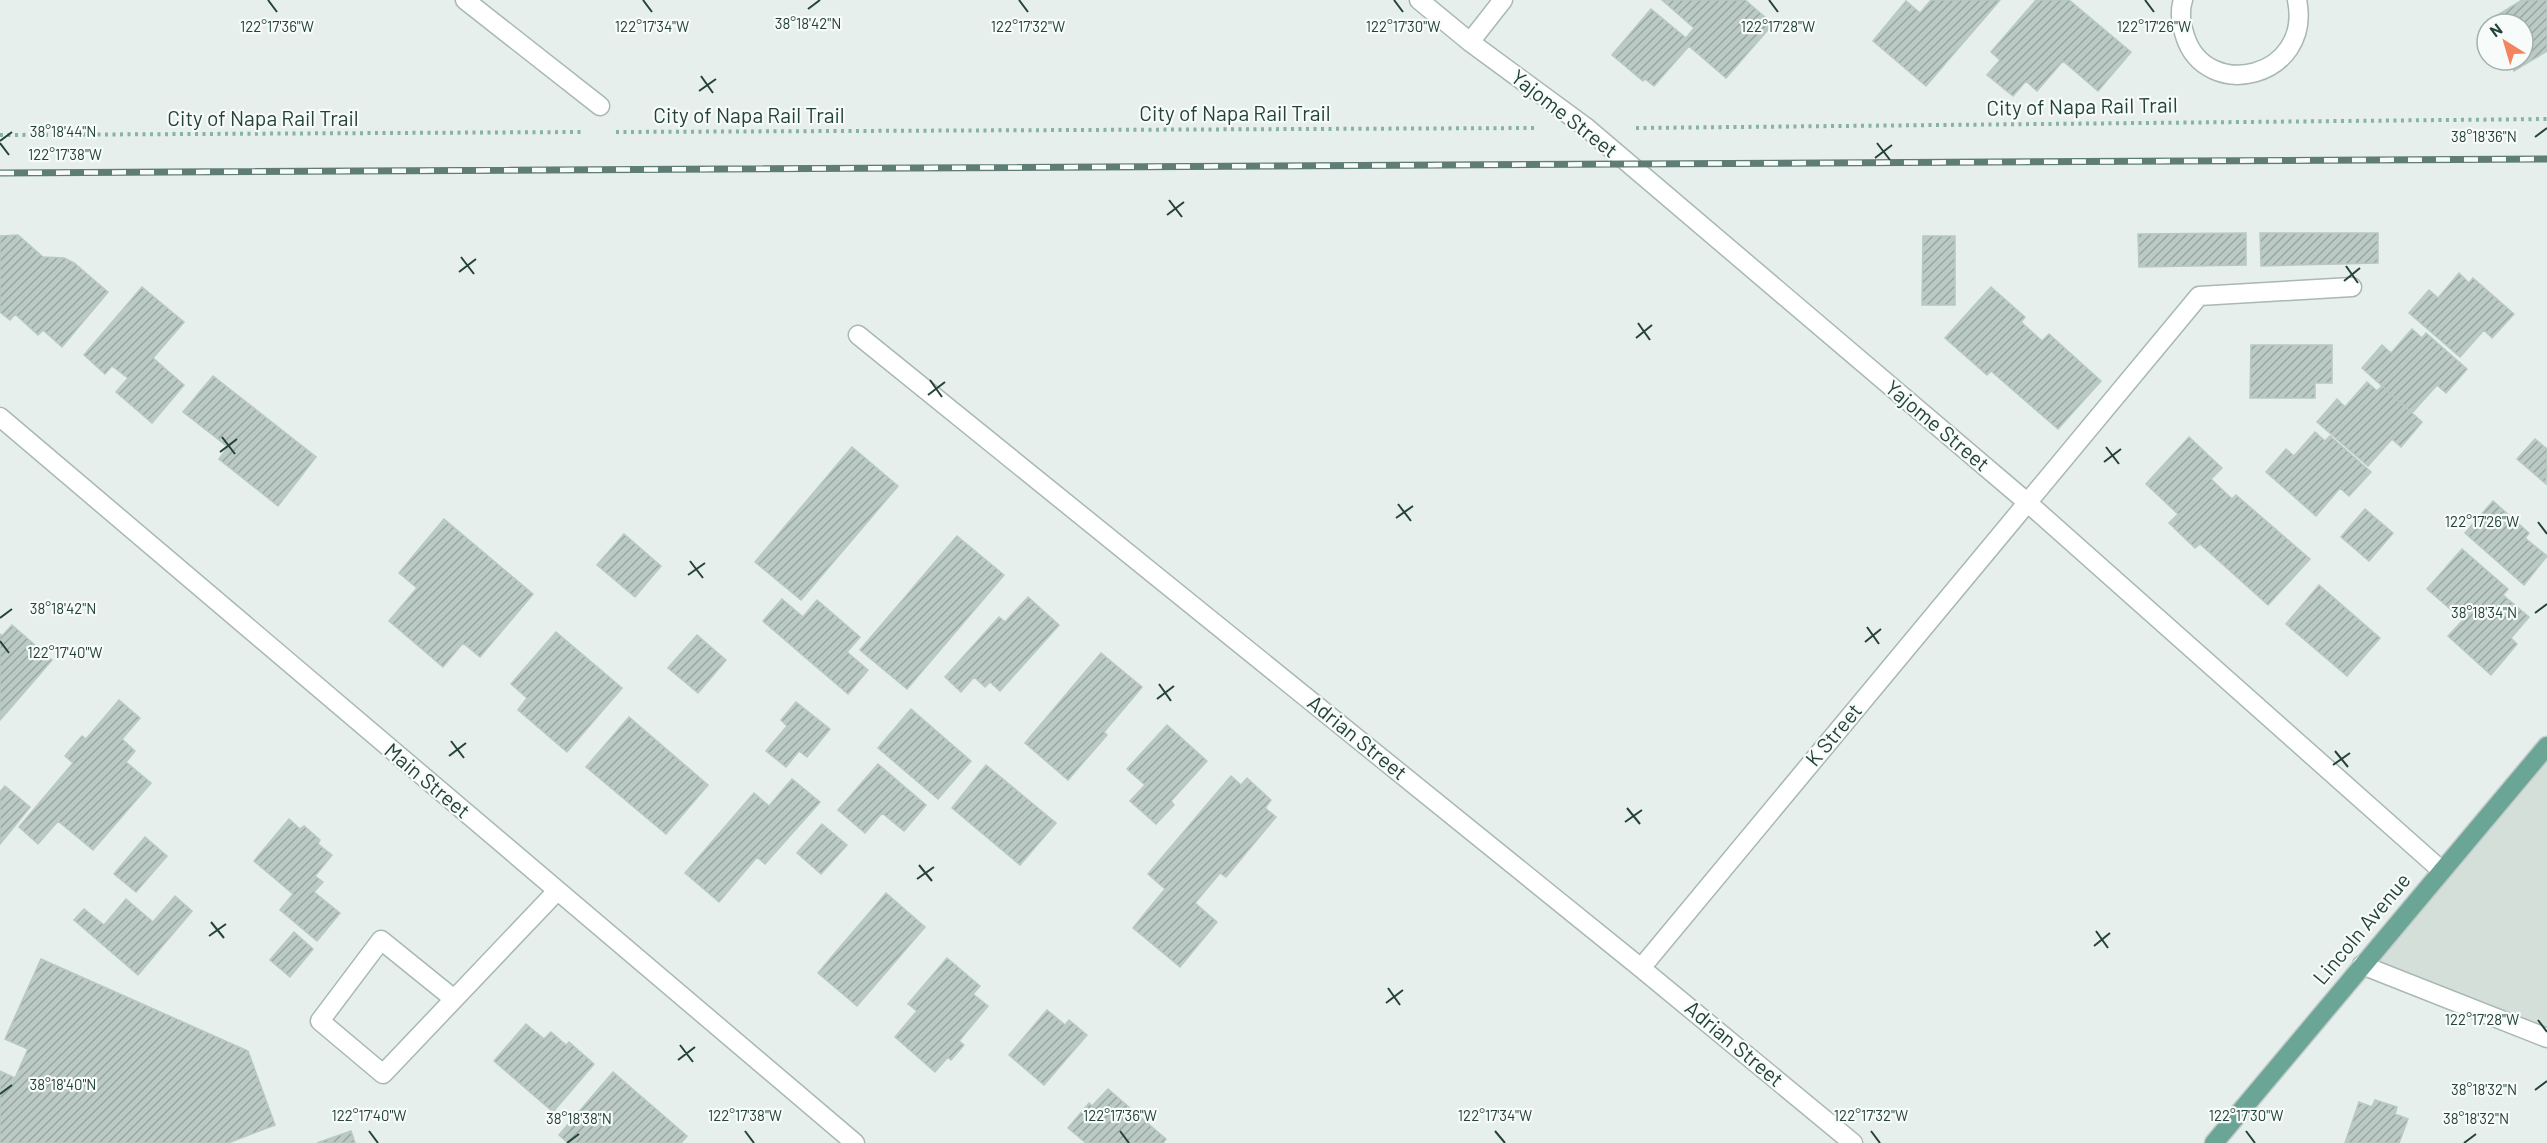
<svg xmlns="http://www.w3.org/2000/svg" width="2547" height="1143" font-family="Barlow,sans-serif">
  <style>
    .built { fill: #d4dfda }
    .building { fill: url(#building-hatch); stroke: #b8c9c2; stroke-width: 1.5 }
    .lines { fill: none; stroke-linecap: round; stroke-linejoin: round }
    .minor-casing { stroke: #a8b8b2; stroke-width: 21 }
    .major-casing { stroke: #c2cac8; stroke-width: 21 }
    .path { stroke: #86b3a5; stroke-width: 4; stroke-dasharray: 3 4.5; stroke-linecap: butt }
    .minor { stroke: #fff; stroke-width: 18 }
    .major { stroke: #6aa596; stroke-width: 18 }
    .rail-casing { stroke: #5f7d75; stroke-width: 7 }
    .rail { stroke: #f7fbf9; stroke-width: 4.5; stroke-dasharray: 14; stroke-linecap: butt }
    .ticks { fill: none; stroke: #24423a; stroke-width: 2 }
    .labels { text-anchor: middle; stroke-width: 4.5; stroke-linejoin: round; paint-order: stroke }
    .street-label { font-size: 21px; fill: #24423a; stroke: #f7fbf9 }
    .ticks-label { font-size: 15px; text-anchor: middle; fill: #24423a; stroke: #f7fbf9; stroke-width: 4.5; stroke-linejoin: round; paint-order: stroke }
  </style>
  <defs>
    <pattern id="building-hatch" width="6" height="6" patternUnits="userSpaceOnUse" patternTransform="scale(1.5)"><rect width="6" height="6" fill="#bbcac4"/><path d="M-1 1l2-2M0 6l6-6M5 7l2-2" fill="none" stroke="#98a6a0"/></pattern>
  </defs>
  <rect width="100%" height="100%" fill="#e6efeb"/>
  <path class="built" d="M 2547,746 L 2547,1038 L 2362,965 Z"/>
  <path class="building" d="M 1662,0 L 1745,0 L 1773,24 L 1726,78 L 1689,46 L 1654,86 L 1645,79 L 1643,81 L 1612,55 L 1651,9 L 1686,38 L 1694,28 Z
    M 1931,0 L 2000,0 L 1926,86 L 1873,41 L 1906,1 L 1920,13 Z
    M 2036,0 L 2069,0 L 2131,52 L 2098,91 L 2063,61 L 2037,91 L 2026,81 L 2013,96 L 1987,75 L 2000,60 L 1991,52 Z
    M 2522,0 L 2547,0 L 2547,51 L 2514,71 L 2508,60 L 2523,60 L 2523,24 L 2487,24 L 2487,26 L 2485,23 Z
    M 2246,233 L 2246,265 L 2139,267 L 2138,234 Z
    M 2260,233 L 2378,233 L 2378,263 L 2261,266 Z
    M 18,235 L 43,257 L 64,258 L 74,263 L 108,292 L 62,347 L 43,330 L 38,335 L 15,314 L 10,320 L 0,312 L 0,236 Z
    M 1923,236 L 1955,236 L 1955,305 L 1922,305 Z
    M 2459,273 L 2469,283 L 2473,278 L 2514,314 L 2492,338 L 2484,330 L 2460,357 L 2409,313 L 2429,290 L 2438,298 Z
    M 142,287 L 184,322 L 153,358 L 184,385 L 152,423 L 116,392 L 128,378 L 112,366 L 105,374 L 84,355 Z
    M 1991,287 L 2025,317 L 2021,322 L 2042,341 L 2049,334 L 2101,381 L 2058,429 L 1991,371 L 1987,375 L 1945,338 Z
    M 2412,329 L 2422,338 L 2426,333 L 2467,369 L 2446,393 L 2437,385 L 2412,413 L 2362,368 L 2382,345 L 2391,353 Z
    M 2251,345 L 2332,345 L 2332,383 L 2315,383 L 2315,398 L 2250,398 Z
    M 213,376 L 316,457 L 278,506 L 219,459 L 228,447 L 183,412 Z
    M 2367,382 L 2377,391 L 2382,386 L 2422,422 L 2401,447 L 2392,439 L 2368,466 L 2317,422 L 2337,399 L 2345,407 Z
    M 2315,432 L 2325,441 L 2330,436 L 2371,472 L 2349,496 L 2340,488 L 2316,516 L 2266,472 L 2286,449 L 2294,456 Z
    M 2189,437 L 2222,468 L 2211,479 L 2232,499 L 2236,495 L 2310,559 L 2268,605 L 2200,544 L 2195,548 L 2169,523 L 2178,514 L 2146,484 Z
    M 2535,439 L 2547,449 L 2546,484 L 2517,459 Z
    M 852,447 L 898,486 L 801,600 L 755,562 Z
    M 2493,501 L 2529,533 L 2525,538 L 2547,556 L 2524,585 L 2465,533 Z
    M 2365,509 L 2393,533 L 2369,561 L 2341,537 Z
    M 444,519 L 533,594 L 480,657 L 463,643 L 443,667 L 389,621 L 417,588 L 399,573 Z
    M 624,534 L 661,566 L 635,597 L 597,565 Z
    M 957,536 L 1004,575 L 907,689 L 860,650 Z
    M 2462,549 L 2508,589 L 2503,595 L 2529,617 L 2511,638 L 2517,644 L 2491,675 L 2448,636 L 2463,620 L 2427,589 Z
    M 2319,585 L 2380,638 L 2347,676 L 2286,624 Z
    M 1028,597 L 1059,625 L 1000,691 L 990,682 L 985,687 L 974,677 L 961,692 L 945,677 L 999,617 L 1005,622 Z
    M 782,599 L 803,617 L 817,600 L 860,637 L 847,652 L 868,670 L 848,694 L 763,621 Z
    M 12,625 L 52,660 L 0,720 L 0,634 L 2,636 Z
    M 556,632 L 622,688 L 567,752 L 518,710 L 527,698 L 511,684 Z
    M 697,635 L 726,660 L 698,693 L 668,668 Z
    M 1101,653 L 1142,687 L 1104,732 L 1107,735 L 1068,780 L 1025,743 Z
    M 119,700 L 140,718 L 122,739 L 135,751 L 126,762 L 151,783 L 93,850 L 58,821 L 38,844 L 19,827 L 73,763 L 65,756 L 82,736 L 86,739 Z
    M 796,702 L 830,729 L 807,757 L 799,751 L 786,767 L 766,751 L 787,726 L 781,720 Z
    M 911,709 L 971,761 L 938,799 L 878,748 Z
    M 629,717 L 708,785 L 666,834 L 586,767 Z
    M 1167,725 L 1207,761 L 1171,801 L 1174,805 L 1156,824 L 1130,801 L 1145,785 L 1127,769 Z
    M 878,764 L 926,805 L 904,831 L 882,813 L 865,833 L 838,810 Z
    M 986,765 L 1056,823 L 1020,865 L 952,808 Z
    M 1231,776 L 1241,785 L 1247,778 L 1271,800 L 1265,808 L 1276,817 L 1226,877 L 1220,873 L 1195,903 L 1217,922 L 1180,967 L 1133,928 L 1165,889 L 1148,874 Z
    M 792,779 L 820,802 L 765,864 L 757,857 L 719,902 L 685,873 L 754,793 L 769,806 Z
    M 5,786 L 30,807 L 0,844 L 0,792 Z
    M 289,819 L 300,829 L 304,826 L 320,840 L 318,844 L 332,855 L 315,876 L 323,882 L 314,892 L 340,913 L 317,941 L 280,910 L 293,894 L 254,861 Z
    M 822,824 L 847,845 L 821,874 L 797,853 Z
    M 145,837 L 167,856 L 136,892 L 114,874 Z
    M 886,893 L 925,927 L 857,1006 L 818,973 Z
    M 175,896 L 192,911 L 138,975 L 74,920 L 84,909 L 104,925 L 126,899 L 153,922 Z
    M 294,932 L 313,949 L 290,977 L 270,960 Z
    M 947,958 L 980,986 L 973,994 L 988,1006 L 959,1041 L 964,1045 L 951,1060 L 948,1057 L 935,1072 L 895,1037 L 917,1011 L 908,1004 Z
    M 41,959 L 248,1051 L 275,1125 L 228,1143 L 0,1143 L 0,1071 L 15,1078 L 28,1049 L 5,1039 Z
    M 1047,1010 L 1065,1025 L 1069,1020 L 1087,1035 L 1044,1085 L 1009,1055 Z
    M 526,1024 L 544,1039 L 551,1032 L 566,1045 L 569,1042 L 594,1064 L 553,1112 L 494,1061 Z
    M 613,1072 L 687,1136 L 681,1143 L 568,1143 L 559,1135 Z
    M 1108,1089 L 1166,1139 L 1163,1143 L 1086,1143 L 1068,1128 L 1089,1103 L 1092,1106 Z
    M 2375,1100 L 2397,1107 L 2395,1114 L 2408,1119 L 2399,1143 L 2345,1143 L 2359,1102 L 2372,1107 Z
    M 351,1131 L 355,1143 L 317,1143 Z"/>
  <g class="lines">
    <defs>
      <path id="minor" d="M 465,0 L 600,106
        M 1419,0 L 1470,42 L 1587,128 L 2028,503 L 2441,870
        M 2183,0 C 2179,12 2181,24 2185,36 C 2206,103 2313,78 2297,0
        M 1470,42 L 1503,0
        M 858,335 L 1641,968 L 1853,1143
        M 0,417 L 855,1143
        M 2362,965 L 2547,1038
        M 1641,968 L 2199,296 L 2352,287
        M 454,999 L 381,940 L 320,1021 L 383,1074 L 557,891"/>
      <path id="major" d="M 2214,1143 L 2547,746"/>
    </defs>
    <use href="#minor" class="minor-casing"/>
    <use href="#major" class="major-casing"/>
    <path class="path" d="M 1636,128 L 2547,119
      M 616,132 L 1535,128
      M 0,135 L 581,132"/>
    <use href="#minor" class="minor"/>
    <use href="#major" class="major"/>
    <defs>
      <path id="rail" d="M 0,173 L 2547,159"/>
    </defs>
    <use href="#rail" class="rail-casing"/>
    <use href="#rail" class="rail"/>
  </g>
  <path class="ticks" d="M 268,0 L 277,12M 643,0 L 652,12M 1019,0 L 1028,12M 1394,0 L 1403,12M 1769,0 L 1778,12M 2145,0 L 2154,12M 808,9 L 820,0M 701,76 L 713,93M 699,91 L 716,79M 2535,137 L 2547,128M 0,141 L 12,132M 0,143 L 9,155M 1877,143 L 1890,160M 1875,158 L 1892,145M 1169,200 L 1182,217M 1167,215 L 1184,202M 461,257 L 474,274M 2346,266 L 2358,283M 459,272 L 476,259M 2344,281 L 2360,268M 1638,323 L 1650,340M 1636,338 L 1652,325M 930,380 L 942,397M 928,395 L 945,382M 222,437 L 235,454M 2106,447 L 2119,464M 220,452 L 237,439M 2104,462 L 2121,449M 1398,504 L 1411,521M 1396,518 L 1413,506M 2538,522 L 2547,534M 690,561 L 703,578M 688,575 L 705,563M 2535,613 L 2547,604M 0,618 L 12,609M 1867,627 L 1879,644M 0,641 L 9,653M 1865,642 L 1881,629M 1159,684 L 1171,701M 1157,699 L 1174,686M 451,741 L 464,758M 2335,751 L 2348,767M 449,756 L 466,743M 2333,765 L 2350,753M 1627,808 L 1640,824M 1625,822 L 1642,810M 919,865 L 932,881M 917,879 L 934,867M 211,922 L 224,938M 2096,931 L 2108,948M 209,936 L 226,924M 2094,946 L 2110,933M 1388,988 L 1400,1005M 1386,1003 L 1403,990M 2538,1020 L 2547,1032M 680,1045 L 693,1062M 678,1060 L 695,1047M 2535,1090 L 2547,1081M 0,1094 L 12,1085M 369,1131 L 378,1143M 745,1131 L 754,1143M 1120,1131 L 1129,1143M 1495,1131 L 1505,1143M 1871,1131 L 1880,1143M 2246,1131 L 2255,1143M 567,1143 L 579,1134M 2464,1143 L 2476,1134"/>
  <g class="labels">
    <g class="street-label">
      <text transform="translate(2082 107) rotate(-1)" y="7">City of Napa Rail Trail</text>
      <text x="1235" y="121">City of Napa Rail Trail</text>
      <text transform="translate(1564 114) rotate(38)" y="7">Yajome Street</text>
      <text x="749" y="123">City of Napa Rail Trail</text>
      <text x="263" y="126">City of Napa Rail Trail</text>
      <text transform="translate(1937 426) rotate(40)" y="7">Yajome Street</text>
      <text transform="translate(1834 735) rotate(-50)" y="7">K Street</text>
      <text transform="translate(1357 738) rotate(39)" y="7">Adrian Street</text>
      <text transform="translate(427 781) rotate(40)" y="7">Main Street</text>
      <text transform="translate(2362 929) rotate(-50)" y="7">Lincoln Avenue</text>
      <text transform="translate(1734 1044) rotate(40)" y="7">Adrian Street</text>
    </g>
  </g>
  <g class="ticks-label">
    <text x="808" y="29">38°18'42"N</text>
    <text x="277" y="32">122°17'36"W</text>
    <text x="652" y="32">122°17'34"W</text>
    <text x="1028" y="32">122°17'32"W</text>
    <text x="1403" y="32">122°17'30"W</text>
    <text x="1778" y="32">122°17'28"W</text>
    <text x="2154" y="32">122°17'26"W</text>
    <text x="63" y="137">38°18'44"N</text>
    <text x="2484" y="142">38°18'36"N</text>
    <text x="65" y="160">122°17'38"W</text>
    <text x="2482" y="527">122°17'26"W</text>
    <text x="63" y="614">38°18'42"N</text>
    <text x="2484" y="618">38°18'34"N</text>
    <text x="65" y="658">122°17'40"W</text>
    <text x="2482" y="1025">122°17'28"W</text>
    <text x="63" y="1090">38°18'40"N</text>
    <text x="2484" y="1095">38°18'32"N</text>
    <text x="369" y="1121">122°17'40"W</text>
    <text x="745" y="1121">122°17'38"W</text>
    <text x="1120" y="1121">122°17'36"W</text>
    <text x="1495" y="1121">122°17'34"W</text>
    <text x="1871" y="1121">122°17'32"W</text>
    <text x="2246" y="1121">122°17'30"W</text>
    <text x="579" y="1124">38°18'38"N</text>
    <text x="2476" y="1124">38°18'32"N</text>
  </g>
  <g transform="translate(2505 42) rotate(323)"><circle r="28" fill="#f7fbf9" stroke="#a3b1ad" stroke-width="1.5"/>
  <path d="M0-4.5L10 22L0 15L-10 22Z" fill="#f4845f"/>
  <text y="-9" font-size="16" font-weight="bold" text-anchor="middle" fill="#24423a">N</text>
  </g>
</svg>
